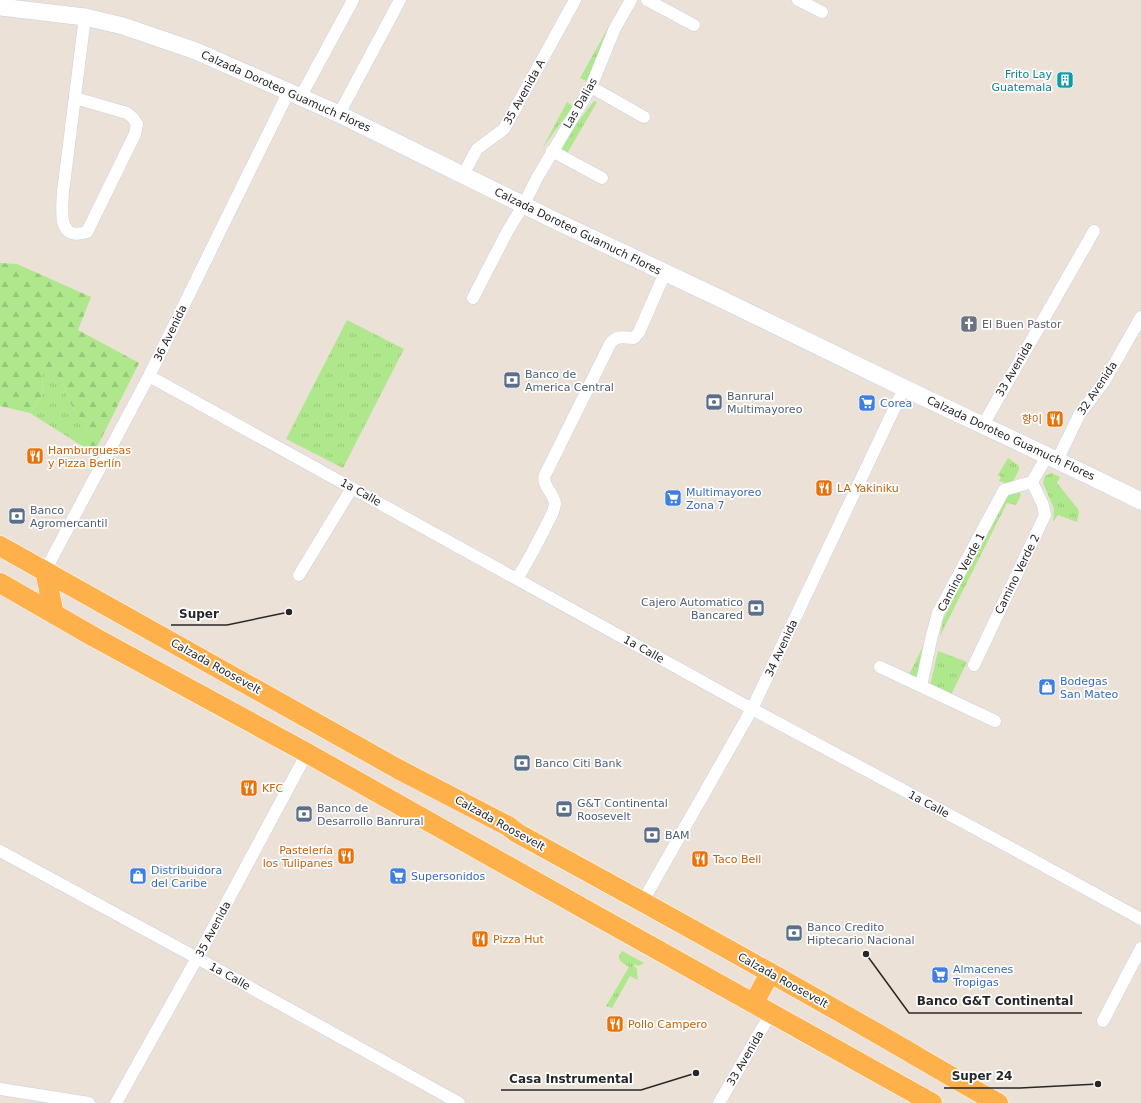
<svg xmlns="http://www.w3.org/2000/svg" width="1141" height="1103" font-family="'DejaVu Sans','Noto Sans KR',sans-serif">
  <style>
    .grass { fill: url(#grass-tufts) }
    .forest { fill: url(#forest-firs) }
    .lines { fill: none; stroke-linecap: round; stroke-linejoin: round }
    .minor-casing { stroke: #cbd0e2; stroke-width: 13 }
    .secondary-casing { stroke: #cbd0e2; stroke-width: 18 }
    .trunk-casing { stroke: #fff; stroke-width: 21 }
    .minor { stroke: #fff; stroke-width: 12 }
    .secondary { stroke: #fff; stroke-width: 17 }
    .trunk { stroke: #feb04b; stroke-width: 20 }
    .labels { text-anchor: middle; stroke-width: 3.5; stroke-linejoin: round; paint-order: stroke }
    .culture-label { font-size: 11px; fill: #0d838f; stroke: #fff; text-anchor: end }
    .street-label { font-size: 11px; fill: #272727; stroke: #fff }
    .worship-label { font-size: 11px; fill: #5b616d; stroke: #fff; text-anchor: start }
    .service-label { font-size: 11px; fill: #4e5e75; stroke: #fff; text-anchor: start }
    .shop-label { font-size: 11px; fill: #366cbe; stroke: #fff; text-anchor: start }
    .food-label { font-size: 11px; fill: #c56008; stroke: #fff; text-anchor: start }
    .leader { fill: none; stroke: #272727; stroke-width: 1.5 }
    .callout-dot { fill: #272727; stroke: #fff; stroke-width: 1.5 }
    .callout-label { font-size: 12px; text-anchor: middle; font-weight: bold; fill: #272727; stroke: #fff; stroke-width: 3.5; stroke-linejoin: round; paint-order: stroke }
  </style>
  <defs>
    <pattern id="grass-tufts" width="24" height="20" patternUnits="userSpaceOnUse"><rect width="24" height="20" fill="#afe88c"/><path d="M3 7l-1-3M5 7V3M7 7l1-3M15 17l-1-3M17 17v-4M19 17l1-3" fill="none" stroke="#97c779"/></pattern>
    <pattern id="forest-firs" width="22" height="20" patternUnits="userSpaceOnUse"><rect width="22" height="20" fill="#afe88c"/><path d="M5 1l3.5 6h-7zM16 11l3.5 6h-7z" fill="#97c779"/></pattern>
  </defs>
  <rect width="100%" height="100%" fill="#ebe1d6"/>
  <path class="grass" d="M 618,10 L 588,82 L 580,78 Z
    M 594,101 L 597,102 L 565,157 L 562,152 L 562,142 Z
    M 567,102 L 573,106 L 542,149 Z
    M 347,320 L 404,349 L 343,468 L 286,439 Z
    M 40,366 L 62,379 L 67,397 L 76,413 L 86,424 L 87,433 L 79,444 L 30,413 L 42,396 L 43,383 Z
    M 1008,458 L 1019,466 L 1019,470 L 1011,485 L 999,481 L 1001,477 L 998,475 Z
    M 1051,473 L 1060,477 L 1057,483 L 1078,509 L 1079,513 L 1077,522 L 1058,515 L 1053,522 L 1054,509 L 1043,483 L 1045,476 Z
    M 1018,490 L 1021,495 L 1016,505 L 1007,503 L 940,636 L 943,620 L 1003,498 Z
    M 926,640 L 917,681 L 909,675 Z
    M 938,651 L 967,662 L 950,697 L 930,685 Z
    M 622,951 L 644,963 L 638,966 L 634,964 L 634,966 L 637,969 L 637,974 L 638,980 L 630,976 L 612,1008 L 606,1006 L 629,967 L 620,961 L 619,956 Z"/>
  <path class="forest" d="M 0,263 L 17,264 L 91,297 L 78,330 L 139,363 L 94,453 L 79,444 L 87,433 L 86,424 L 76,413 L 67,397 L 62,379 L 41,367 L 43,383 L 42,396 L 30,413 L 0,406 Z"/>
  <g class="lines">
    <defs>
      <path id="minor" d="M 647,0 L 694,25
        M 798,0 L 822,12
        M 591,87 L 644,117
        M 301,96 L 353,0
        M 75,98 L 127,113 L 133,118 L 137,124 L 135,134 L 87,232 C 57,241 62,212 63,192 L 85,17
        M 339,114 L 400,0
        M 552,151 L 602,178
        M 463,175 L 477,149 L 504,129 L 575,0
        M 473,298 L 507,232 L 524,204 L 537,178 L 591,87 L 615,28 L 631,0
        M 149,376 L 752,709 L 1002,843 L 1141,919
        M 983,425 L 1094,231
        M 1057,461 L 1079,415 L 1104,382 L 1141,317
        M 1032,482 L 1047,456
        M 45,571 L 149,376 L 289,91
        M 299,575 L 352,488
        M 517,579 C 528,561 538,542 547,524 C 550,518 555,510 555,503 C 554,494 541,484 545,475 L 610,344 C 617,334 624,338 634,338 L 639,332 L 665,273
        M 974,665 L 1045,515 L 1043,505 L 1032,482
        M 880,667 L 995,721
        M 921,686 L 932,635 L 938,613 L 1004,490 L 1032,482
        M 0,851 L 197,958 L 459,1103
        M 643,901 L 752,709 L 904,388
        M 1103,1021 L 1141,948
        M 0,1089 L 89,1103
        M 116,1103 L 197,958 L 307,753
        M 719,1103 L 771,1013"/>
      <path id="secondary" d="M 0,7 L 85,17 L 123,26 L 196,51 L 339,114 L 558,222 L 717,297 L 904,388 L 1092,477 L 1141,501"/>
      <path id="trunk" d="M 0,546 L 398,769 L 508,826 L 517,833 C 634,897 751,961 866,1027 C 910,1052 953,1078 998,1103
        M 45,571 L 54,614
        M 0,583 L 94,637 L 307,753 L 579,906 L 932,1103
        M 754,1003 L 770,973"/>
    </defs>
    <use href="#minor" class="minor-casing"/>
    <use href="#secondary" class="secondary-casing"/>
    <use href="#trunk" class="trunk-casing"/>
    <use href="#minor" class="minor"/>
    <use href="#secondary" class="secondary"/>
    <use href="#trunk" class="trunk"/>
  </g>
  <defs>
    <symbol id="building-square" viewBox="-11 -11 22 22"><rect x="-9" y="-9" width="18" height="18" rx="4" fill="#0f9aa8" stroke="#fff"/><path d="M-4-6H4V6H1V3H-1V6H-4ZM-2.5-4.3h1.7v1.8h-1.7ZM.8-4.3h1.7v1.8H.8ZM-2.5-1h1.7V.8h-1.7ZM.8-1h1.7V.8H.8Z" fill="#fff"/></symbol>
    <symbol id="church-square" viewBox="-11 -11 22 22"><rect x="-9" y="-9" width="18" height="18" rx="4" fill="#6b7280" stroke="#fff"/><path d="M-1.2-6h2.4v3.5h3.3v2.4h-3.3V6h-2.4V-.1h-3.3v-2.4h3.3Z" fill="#fff"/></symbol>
    <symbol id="bank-square" viewBox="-11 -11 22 22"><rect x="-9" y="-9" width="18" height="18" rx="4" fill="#5c6f8a" stroke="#fff"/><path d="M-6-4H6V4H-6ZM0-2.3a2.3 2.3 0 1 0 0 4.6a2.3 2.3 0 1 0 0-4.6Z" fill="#fff"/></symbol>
    <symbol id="supermarket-square" viewBox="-11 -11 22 22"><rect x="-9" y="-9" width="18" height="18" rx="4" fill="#3f7fe0" stroke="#fff"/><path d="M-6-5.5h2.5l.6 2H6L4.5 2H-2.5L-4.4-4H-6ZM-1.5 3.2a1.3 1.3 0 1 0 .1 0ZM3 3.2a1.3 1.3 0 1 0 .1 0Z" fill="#fff"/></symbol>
    <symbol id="restaurant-square" viewBox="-11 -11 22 22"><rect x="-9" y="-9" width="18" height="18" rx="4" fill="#e8710a" stroke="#fff"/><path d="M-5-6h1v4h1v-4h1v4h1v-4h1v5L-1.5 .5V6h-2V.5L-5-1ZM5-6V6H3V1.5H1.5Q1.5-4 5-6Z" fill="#fff"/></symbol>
    <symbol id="shop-square" viewBox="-11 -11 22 22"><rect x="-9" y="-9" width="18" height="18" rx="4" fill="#3f7fe0" stroke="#fff"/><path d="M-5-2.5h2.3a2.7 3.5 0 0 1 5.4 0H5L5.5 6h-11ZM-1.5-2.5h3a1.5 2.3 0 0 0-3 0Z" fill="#fff"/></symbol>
  </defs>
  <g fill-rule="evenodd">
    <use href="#building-square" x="1055" y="70" width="20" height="20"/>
    <use href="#church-square" x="959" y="314" width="20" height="20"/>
    <use href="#bank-square" x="502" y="370" width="20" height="20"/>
    <use href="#bank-square" x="704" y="392" width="20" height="20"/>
    <use href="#supermarket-square" x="857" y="393" width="20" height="20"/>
    <use href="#restaurant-square" x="1045" y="409" width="20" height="20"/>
    <use href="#restaurant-square" x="25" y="446" width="20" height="20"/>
    <use href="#restaurant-square" x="814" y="478" width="20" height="20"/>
    <use href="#supermarket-square" x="663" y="488" width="20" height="20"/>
    <use href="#bank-square" x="7" y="506" width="20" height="20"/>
    <use href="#bank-square" x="746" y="598" width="20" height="20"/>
    <use href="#shop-square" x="1037" y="677" width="20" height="20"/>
    <use href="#bank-square" x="512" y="753" width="20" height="20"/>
    <use href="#restaurant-square" x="239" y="778" width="20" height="20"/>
    <use href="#bank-square" x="554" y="799" width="20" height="20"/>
    <use href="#bank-square" x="294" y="804" width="20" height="20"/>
    <use href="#bank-square" x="642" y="825" width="20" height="20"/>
    <use href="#restaurant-square" x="336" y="846" width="20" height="20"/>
    <use href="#restaurant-square" x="690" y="849" width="20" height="20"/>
    <use href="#shop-square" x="128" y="866" width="20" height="20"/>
    <use href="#supermarket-square" x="388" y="866" width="20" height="20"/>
    <use href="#bank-square" x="784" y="923" width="20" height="20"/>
    <use href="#restaurant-square" x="470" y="929" width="20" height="20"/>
    <use href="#supermarket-square" x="930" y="965" width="20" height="20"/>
    <use href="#restaurant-square" x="605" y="1014" width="20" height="20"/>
  </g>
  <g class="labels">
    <g class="culture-label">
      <text x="1052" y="78">Frito Lay<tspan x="1052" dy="13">Guatemala</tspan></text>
    </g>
    <g class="street-label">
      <text transform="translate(286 91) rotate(24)" y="4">Calzada Doroteo Guamuch Flores</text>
      <text transform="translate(524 92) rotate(-61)" y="4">35 Avenida A</text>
      <text transform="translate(580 103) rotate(-60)" y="4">Las Dalias</text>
      <text transform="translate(578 231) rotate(26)" y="4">Calzada Doroteo Guamuch Flores</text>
      <text transform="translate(170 333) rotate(-64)" y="4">36 Avenida</text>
      <text transform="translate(1014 369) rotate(-60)" y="4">33 Avenida</text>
      <text transform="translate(1097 388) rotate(-56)" y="4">32 Avenida</text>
      <text transform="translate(1011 438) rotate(25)" y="4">Calzada Doroteo Guamuch Flores</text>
      <text transform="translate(361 492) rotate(29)" y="4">1a Calle</text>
      <text transform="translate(961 572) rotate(-62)" y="4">Camino Verde 1</text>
      <text transform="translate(1017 574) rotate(-64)" y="4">Camino Verde 2</text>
      <text transform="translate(781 648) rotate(-65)" y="4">34 Avenida</text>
      <text transform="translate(644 649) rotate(29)" y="4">1a Calle</text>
      <text transform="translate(216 666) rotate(29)" y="4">Calzada Roosevelt</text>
      <text transform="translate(929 804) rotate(28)" y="4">1a Calle</text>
      <text transform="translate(500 823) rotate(29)" y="4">Calzada Roosevelt</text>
      <text transform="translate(213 929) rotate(-62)" y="4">35 Avenida</text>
      <text transform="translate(230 976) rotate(29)" y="4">1a Calle</text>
      <text transform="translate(783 980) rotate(29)" y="4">Calzada Roosevelt</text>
      <text transform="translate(745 1058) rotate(-60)" y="4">33 Avenida</text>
    </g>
    <g class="worship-label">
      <text x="982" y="328">El Buen Pastor</text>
    </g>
    <g class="service-label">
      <text x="525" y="378">Banco de<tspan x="525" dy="13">America Central</tspan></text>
      <text x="727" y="400">Banrural<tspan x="727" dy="13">Multimayoreo</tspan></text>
      <text x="30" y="514">Banco<tspan x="30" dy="13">Agromercantil</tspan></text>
      <text x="743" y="606" text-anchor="end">Cajero Automatico<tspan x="743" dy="13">Bancared</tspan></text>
      <text x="535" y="767">Banco Citi Bank</text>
      <text x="577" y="807">G&amp;T Continental<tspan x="577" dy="13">Roosevelt</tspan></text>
      <text x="317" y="812">Banco de<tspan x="317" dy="13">Desarrollo Banrural</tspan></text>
      <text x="665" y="839">BAM</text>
      <text x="807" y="931">Banco Credito<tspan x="807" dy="13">Hiptecario Nacional</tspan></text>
    </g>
    <g class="shop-label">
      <text x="880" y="407">Corea</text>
      <text x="686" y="496">Multimayoreo<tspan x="686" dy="13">Zona 7</tspan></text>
      <text x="1060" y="685">Bodegas<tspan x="1060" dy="13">San Mateo</tspan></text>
      <text x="151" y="874">Distribuidora<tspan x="151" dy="13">del Caribe</tspan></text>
      <text x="411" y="880">Supersonidos</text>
      <text x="953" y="973">Almacenes<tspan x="953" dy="13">Tropigas</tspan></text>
    </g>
    <g class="food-label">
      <text x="1042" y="423" text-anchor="end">향이</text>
      <text x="48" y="454">Hamburguesas<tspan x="48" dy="13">y Pizza Berlín</tspan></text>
      <text x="837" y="492">LA Yakiniku</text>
      <text x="262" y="792">KFC</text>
      <text x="333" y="854" text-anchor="end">Pastelería<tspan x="333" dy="13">los Tulipanes</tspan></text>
      <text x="713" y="863">Taco Bell</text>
      <text x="493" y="943">Pizza Hut</text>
      <text x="628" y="1028">Pollo Campero</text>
    </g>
  </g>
  <path class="leader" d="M289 612L227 625H171M866 954L909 1013H1082M1098 1084L1020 1088H944M696 1073L641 1090H501"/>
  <g class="callout-dot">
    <circle cx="289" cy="612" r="4"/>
    <circle cx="866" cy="954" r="4"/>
    <circle cx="1098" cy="1084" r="4"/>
    <circle cx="696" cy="1073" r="4"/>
  </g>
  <g class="callout-label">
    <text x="199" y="618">Super</text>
    <text x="995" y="1005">Banco G&amp;T Continental</text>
    <text x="982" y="1080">Super 24</text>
    <text x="571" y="1083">Casa Instrumental</text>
  </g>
</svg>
